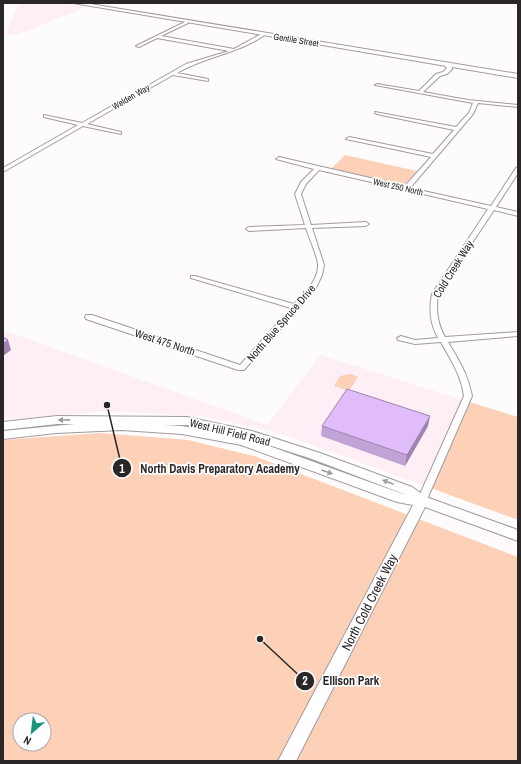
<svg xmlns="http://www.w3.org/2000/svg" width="521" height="764" font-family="'Archivo Narrow',sans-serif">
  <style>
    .built { fill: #feeef6 }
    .green { fill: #fdd1b7; fill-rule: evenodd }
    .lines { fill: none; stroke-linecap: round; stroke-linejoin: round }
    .street-casing { stroke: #a29a9e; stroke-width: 2 }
    .secondary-casing { stroke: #a29a9e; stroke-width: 2 }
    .street { fill: #fff; fill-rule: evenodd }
    .secondary { fill: #fff; fill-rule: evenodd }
    .wall { fill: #c1a3d7 }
    .shaded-wall { fill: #9d84af }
    .building { fill: #e0bdfa; stroke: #9d84af }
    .oneway { fill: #9f9d9e }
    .labels { text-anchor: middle; stroke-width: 3.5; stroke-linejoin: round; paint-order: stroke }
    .far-street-label { font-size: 9px; fill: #2a2628; stroke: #fff }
    .street-label { font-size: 11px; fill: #2a2628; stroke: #fff }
    .near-street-label { font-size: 13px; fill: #2a2628; stroke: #fff }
    .leader { fill: none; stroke: #2a2628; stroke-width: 1.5 }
    .callout-dot { fill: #2a2628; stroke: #fff; stroke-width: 1.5 }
    .mark-label { font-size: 12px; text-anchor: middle; font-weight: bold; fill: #fff }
    .callout-label { font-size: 12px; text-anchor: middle; font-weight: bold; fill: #2a2628; stroke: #fff; stroke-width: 3.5; stroke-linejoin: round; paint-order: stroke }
  </style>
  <rect width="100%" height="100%" fill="#fefbfc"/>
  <path class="built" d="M 19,3 L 59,3 L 86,7 L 16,35 L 6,33 Z
    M 3,330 L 267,425 L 321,355 L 466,401 L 428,487 L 279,433 L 201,416 L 106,411 L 3,420 Z"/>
  <path class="green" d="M 345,155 L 417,171 L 405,184 L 400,185 L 331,169 Z
    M 351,374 L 358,377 L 349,391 L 334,386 L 340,376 Z
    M 466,401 L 518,417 L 518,520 L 428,487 Z
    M 100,433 L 188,440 L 254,456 L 518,557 L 518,761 L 3,761 L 3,440 ZM 20,720 L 44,720 L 44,744 L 20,744 Z"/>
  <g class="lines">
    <defs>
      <path id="street" d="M 187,21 L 188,23 L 161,36 L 234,49 L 263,33 L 266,34 C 239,54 205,56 177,73 L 208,79 L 208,81 L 173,75 L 87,124 L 121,132 L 121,134 L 83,126 L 3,172 L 3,168 L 78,125 L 44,117 L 44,115 L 82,123 L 186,64 L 229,51 L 157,38 L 139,47 L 136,46 Z
        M 447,65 L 452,67 L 452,69 L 447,74 L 440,76 L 423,92 L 468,100 L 518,105 L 518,107 L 478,103 L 473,114 L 410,188 L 491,206 L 516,168 L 518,167 L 518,173 L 496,207 L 518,212 L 518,216 L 494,210 L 438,294 C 436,310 437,323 445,337 L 518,332 L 518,336 L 448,342 C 459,361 468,374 472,396 L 425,504 L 422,505 L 419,504 L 417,501 L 464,396 C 461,374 451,361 441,342 L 415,344 L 398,340 L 397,338 L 401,336 L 415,340 L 438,338 C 430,323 429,310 432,294 L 488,209 L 319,170 L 306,184 L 301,194 L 311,225 L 366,222 L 369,224 L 366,226 L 312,228 L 324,265 L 322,275 L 316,288 L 244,370 L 238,370 L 86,319 L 85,317 L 86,315 L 92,315 L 240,365 L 291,308 L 191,278 L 191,276 L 195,276 L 294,304 C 304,294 319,280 318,264 C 317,255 309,238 306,228 L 249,231 L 246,229 L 249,227 L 305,225 L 295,194 L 301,182 L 314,169 L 276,159 L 279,157 L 405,186 L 431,157 L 346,139 L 349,137 L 433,154 L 454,130 L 377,114 L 375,113 L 375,112 L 456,127 L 469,113 L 473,103 L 375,85 L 377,84 L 419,91 L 436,74 L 443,72 L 447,68 L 445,66 Z"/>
      <path id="secondary" d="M 73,3 L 84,3 L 518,74 L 518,78 Z
        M 57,416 L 187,417 L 252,431 L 320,453 L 412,487 L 426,497 L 518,530 L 518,541 L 425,507 L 296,761 L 278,761 L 413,505 L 397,502 L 241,445 L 182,434 L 122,430 L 56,433 L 3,439 L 3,431 L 75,424 L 57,424 L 3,430 L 3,422 ZM 164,425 L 187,425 L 234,435 L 182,426 ZM 247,438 L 312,459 L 404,494 L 403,494 Z"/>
    </defs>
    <use href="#street" class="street-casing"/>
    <use href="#secondary" class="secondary-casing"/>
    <use href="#street" class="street"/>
    <use href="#secondary" class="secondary"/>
  </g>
  <path class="wall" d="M 322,426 L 428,426 L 405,466 L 321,436 Z"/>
  <path class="shaded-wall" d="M 8,340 L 11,350 L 3,356 L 3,344 Z
    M 430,416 L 428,426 L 405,466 L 407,455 Z"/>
  <path class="building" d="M 3,337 L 8,340 L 3,344 Z
    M 347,389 L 430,416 L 407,455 L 322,426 Z"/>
  <defs><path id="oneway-solid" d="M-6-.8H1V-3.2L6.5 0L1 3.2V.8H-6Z"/></defs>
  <g class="oneway">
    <use href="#oneway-solid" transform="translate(64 420) rotate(179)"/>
    <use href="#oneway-solid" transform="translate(327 472) rotate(20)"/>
    <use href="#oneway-solid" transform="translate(388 482) rotate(-159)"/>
  </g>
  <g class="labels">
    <g class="far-street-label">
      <text transform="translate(296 40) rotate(9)" y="3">Gentile Street</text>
      <text transform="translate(131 97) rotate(-30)" y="3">Welden Way</text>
      <text transform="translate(398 187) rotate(13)" y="3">West 250 North</text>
    </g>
    <g class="street-label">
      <text transform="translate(453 269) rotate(-58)" y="4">Cold Creek Way</text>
      <text transform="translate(281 323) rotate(-49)" y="4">North Blue Spruce Drive</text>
      <text transform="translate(165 342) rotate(18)" y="4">West 475 North</text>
      <text transform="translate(230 432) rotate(14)" y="4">West Hill Field Road</text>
    </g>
    <g class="near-street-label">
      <text transform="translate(369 602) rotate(-63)" y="5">North Cold Creek Way</text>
    </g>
  </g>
  <path class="leader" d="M107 405L122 468M260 639L305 681"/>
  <g class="callout-dot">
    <circle cx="107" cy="405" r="4"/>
    <circle cx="260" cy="639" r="4"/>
    <circle cx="122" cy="468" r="10"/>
    <circle cx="305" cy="681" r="10"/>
  </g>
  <g class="mark-label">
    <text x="122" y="473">1</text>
    <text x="305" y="685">2</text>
  </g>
  <g class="callout-label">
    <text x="220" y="473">North Davis Preparatory Academy</text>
    <text x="351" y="685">Ellison Park</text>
  </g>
  <rect width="521" height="764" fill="none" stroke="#2a2628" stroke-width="8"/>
  <g transform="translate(32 732) rotate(208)"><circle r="19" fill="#ffffff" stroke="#aaa8a9"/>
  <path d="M0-3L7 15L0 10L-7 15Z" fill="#1a947a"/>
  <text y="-6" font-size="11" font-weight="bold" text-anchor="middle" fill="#2a2628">N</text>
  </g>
</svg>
